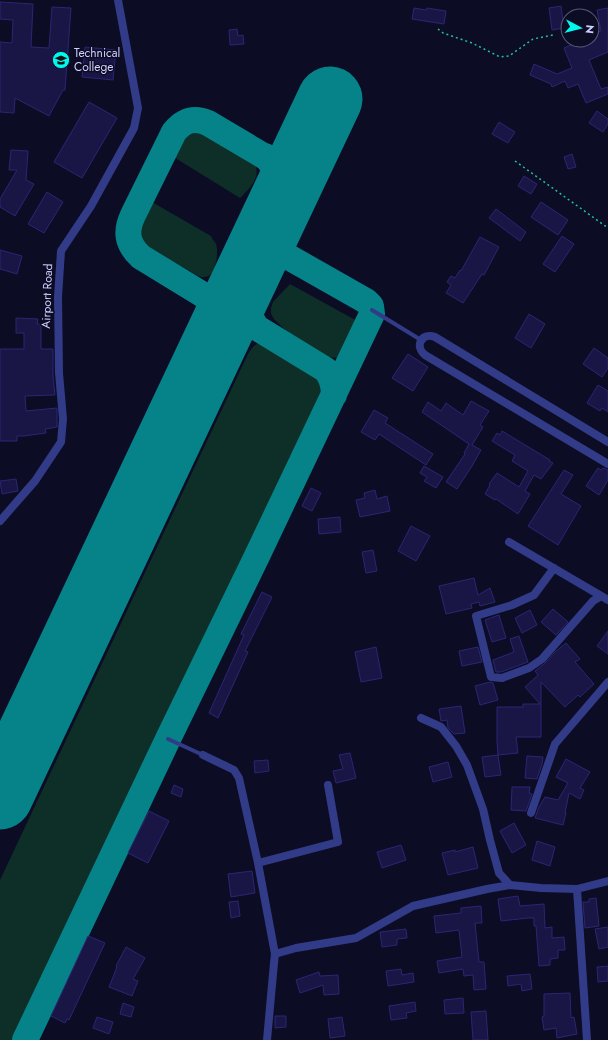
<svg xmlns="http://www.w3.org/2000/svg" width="608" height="1040" font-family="Jost,sans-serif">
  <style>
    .green { fill: #0e2e28 }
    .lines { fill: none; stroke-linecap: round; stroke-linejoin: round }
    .taxiway { stroke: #068289; stroke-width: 26 }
    .runway { stroke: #068289; stroke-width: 65 }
    .building { fill: #191646; stroke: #2a2675 }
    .path { stroke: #22bf9f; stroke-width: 1.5; stroke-dasharray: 2 3; stroke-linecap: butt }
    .lane { stroke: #323b87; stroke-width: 4 }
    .street { stroke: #323b87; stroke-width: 8 }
    .labels { text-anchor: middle; stroke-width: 3; stroke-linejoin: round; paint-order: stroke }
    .poi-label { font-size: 12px; fill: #ced0ff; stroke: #0c0c24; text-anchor: start }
    .street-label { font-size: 12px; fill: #ced0ff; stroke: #0c0c24 }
  </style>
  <rect width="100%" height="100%" fill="#0c0c24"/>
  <path class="green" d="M 198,128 L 209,130 L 249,156 C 265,173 253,185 240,198 L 172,156 C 179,142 182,131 198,128 Z
    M 152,202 L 211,236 C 212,239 215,242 216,244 C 219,252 216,277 205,277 C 203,277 200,277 198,276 L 147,246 C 144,244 142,243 140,240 C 134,227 147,212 152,202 Z
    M 290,284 L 359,322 L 350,347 L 345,355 L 338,358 L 324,357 L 285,330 L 274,319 L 271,314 L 271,308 L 273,302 Z
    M 264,341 L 268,342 L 324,378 L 326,383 L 325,394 L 20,1040 L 0,1040 L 0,880 L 248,354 C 252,347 256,343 264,341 Z"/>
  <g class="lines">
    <path class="taxiway" d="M 265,156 C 268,159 271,163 273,166 C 282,179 279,197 277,212
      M 294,174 L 208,123 C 194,117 184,120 174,132 L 133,215 C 125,232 127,244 141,257 L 326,370 C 332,378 334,385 334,395
      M 205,296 C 221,296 229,294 242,285 C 244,301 247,313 256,327
      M 205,296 C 215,312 217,322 216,340
      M 25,1040 L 168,739 L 257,556 L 372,314 L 371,306 L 366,301 L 262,242"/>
    <path class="runway" d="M 0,797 L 330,99"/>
  </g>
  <path class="building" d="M 0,2 L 33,4 L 31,47 L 49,48 L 52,7 L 71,8 L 65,90 L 63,90 L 49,116 L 15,98 L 14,113 L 0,112 L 0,42 L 12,43 L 13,20 L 0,19 Z
    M 561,6 L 564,28 L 552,30 L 549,8 Z
    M 414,8 L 426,10 L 427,8 L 446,11 L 444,24 L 412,19 Z
    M 608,8 L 608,52 L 589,60 L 601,89 L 608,87 L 608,94 L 586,103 L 578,84 L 568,88 L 565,81 L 552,87 L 551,84 L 530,75 L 534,64 L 557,74 L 572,68 L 564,48 L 583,40 L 592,40 L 592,34 L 601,31 L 597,10 Z
    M 237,29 L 238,36 L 243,35 L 244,44 L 230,45 L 229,30 Z
    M 85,47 L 116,50 L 113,80 L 82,77 Z
    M 89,102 L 117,118 L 82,178 L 54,162 Z
    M 597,111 L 608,119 L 608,124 L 603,132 L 589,123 Z
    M 499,122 L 515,132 L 508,143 L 492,134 Z
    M 11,150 L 28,151 L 26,180 L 34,184 L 15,216 L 0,207 L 0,199 L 17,170 L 9,170 Z
    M 572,154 L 576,167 L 568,169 L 564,157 Z
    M 524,176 L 537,184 L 531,194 L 518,186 Z
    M 47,192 L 63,202 L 44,233 L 28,224 Z
    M 541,202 L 568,220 L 558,235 L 531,217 Z
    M 496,209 L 526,232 L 520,241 L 489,218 Z
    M 562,236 L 574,244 L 555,272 L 543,264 Z
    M 480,237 L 499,247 L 484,275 L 482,274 L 463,303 L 446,293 L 451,285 L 447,282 L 451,276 L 455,278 L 460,270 L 461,271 Z
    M 0,250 L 22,256 L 17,274 L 0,269 Z
    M 529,314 L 545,324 L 531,348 L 515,338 Z
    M 16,318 L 38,319 L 37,324 L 41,324 L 41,349 L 53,349 L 53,376 L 55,395 L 25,396 L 26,411 L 57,408 L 57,427 L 45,429 L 46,433 L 24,436 L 17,436 L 17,441 L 0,441 L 0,349 L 24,349 L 24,333 L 16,333 Z
    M 594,348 L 608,358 L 608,368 L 602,377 L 583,364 Z
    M 408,354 L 428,367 L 413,391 L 392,378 Z
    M 598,385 L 608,391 L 608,412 L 602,408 L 600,411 L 587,403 Z
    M 471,401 L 489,411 L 480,425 L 483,427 L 472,445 L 481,450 L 472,466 L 457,489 L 446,482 L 465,454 L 464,453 L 469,444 L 422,412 L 428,402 L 441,411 L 446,403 L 463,415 Z
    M 374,410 L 388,418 L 385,423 L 433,454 L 426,465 L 379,434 L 375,440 L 361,432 Z
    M 502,431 L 550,460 L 549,461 L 553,463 L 541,479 L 534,475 L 525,491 L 530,494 L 518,514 L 496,499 L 495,500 L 485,494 L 490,485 L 489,484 L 497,473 L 519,487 L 528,471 L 512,461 L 515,455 L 492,441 L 497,433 L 500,435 Z
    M 424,466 L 443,477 L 436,488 L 424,481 L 427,477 L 420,473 Z
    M 598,468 L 601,470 L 603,468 L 608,470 L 608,480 L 599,495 L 586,486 Z
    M 564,470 L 573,475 L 561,494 L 581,506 L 558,545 L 528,526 Z
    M 16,479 L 18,491 L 2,494 L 0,481 Z
    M 311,488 L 321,493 L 312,511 L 302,506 Z
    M 375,490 L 377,499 L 387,496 L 390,511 L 360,517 L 356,500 L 365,498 L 364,493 Z
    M 340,517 L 341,532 L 319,534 L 318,519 Z
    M 411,526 L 430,536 L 416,561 L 398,551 Z
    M 373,550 L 377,571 L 366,573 L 362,552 Z
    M 474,578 L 478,595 L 490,588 L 495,602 L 480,606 L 479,602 L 471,604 L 472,608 L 446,614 L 439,586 Z
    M 262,592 L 272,597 L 245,651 L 248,652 L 218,718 L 209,713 L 244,635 L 241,634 Z
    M 553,609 L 568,622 L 556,635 L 541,622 Z
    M 530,610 L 537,625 L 522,633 L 515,618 Z
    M 499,615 L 506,638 L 492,642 L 485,620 Z
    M 608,631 L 608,654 L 597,646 Z
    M 519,636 L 528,662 L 501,672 L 496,672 L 493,660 L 514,652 L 510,639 Z
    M 566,643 L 580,659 L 575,662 L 594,684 L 580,697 L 578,695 L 565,707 L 541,682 L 541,737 L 516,737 L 518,753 L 498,755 L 497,741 L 497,707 L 523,707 L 523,704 L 540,704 L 525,687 L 538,675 L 535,671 L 545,663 L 555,652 Z
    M 376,647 L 382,678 L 361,682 L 355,652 Z
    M 478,647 L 482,662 L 462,666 L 459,651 Z
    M 490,682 L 493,683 L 498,700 L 480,705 L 475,686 Z
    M 461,706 L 465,733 L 454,734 L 448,728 L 447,720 L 441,721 L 439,709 Z
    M 350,753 L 356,778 L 336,783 L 333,771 L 343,769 L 339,755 Z
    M 498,755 L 501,775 L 485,777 L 482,757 Z
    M 527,756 L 543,757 L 542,764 L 537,779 L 525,778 Z
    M 566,759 L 590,772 L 580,788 L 584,790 L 580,799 L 569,793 L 565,813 L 566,813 L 563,825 L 535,818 L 539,807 L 545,797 L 558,800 L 568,783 L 556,777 Z
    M 268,760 L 269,771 L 255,773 L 254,761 Z
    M 448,762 L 452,777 L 433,782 L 429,767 Z
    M 174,785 L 183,789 L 181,797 L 171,793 Z
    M 512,787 L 530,787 L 529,793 L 532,794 L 526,811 L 511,810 Z
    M 149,811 L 169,821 L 148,863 L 128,853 Z
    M 514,823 L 526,845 L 512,853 L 500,831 Z
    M 537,841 L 555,847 L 550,866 L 532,860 Z
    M 401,845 L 406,860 L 382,868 L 377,852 Z
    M 473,847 L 478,868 L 448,875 L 442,853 L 455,850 L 455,852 Z
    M 252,871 L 255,893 L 231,897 L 228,874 Z
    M 518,896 L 520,906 L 544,904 L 545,928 L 552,927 L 552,938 L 564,937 L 565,950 L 558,950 L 558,958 L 550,959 L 550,965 L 539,966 L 536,926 L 534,926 L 534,918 L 528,918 L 501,921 L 498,899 Z
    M 596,898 L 599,926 L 585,928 L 583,902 L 589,902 L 589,899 Z
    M 238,901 L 240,916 L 231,918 L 229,902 Z
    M 481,906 L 482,923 L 475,923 L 479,962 L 484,962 L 486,989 L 474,990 L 473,975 L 464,976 L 463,969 L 439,973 L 437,961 L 462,957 L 459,930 L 436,933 L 434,916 L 461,913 L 461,908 Z
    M 608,927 L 608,947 L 599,949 L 595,929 Z
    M 406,929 L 407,938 L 397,939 L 397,945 L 382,947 L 380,932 Z
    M 88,936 L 105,943 L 69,1020 L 67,1019 L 65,1023 L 51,1016 Z
    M 126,947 L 145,958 L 133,979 L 138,981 L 132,996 L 109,987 L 117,967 L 116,966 Z
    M 608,966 L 608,981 L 598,982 L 597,967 Z
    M 401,969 L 402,975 L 413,973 L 414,982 L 388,986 L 386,971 Z
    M 319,972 L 320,976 L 338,975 L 339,994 L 324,995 L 323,985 L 300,993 L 296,980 Z
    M 530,974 L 532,989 L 522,991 L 521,984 L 508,986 L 507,976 Z
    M 570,993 L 571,1018 L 574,1017 L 577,1034 L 557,1038 L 556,1028 L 544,1030 L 542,1017 L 544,1016 L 544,994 Z
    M 463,998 L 464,1013 L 445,1014 L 444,1000 Z
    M 415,1002 L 416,1011 L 406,1013 L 407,1018 L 391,1020 L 389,1006 Z
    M 123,1003 L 134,1007 L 131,1017 L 120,1014 Z
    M 486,1011 L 488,1040 L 473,1040 L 471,1012 Z
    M 275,1016 L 286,1016 L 286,1027 L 275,1028 Z
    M 97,1017 L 113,1022 L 109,1034 L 93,1028 Z
    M 342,1017 L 345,1036 L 330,1038 L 328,1019 Z"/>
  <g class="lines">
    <path class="path" d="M 438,29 L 443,33 L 472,43 L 500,57 L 509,56 L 533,39 L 553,35
      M 515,161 L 608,228"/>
    <path class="lane" d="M 372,310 L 421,340
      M 168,739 L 203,755"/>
    <path class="street" d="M 608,442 L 435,337 C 422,332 414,346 425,355 L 608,464
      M 0,521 L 35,481 L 61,442 L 63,419 L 59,373 L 58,297 L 61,251 L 91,206 L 134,128 L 138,108 L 118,0
      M 509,542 L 608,600
      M 554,568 L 534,595 L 512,605 L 476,616 L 491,677 L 502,678 L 529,668 L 542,659 L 593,601 L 601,596
      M 421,718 L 441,727 L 456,746 L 467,765 L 483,809 L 490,840 L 499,873 L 510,885
      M 203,755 L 234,770 L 239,778 L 258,863 L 275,954 L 274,963 L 267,1040
      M 531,813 L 555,744 L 608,682
      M 258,863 L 338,842 L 328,785
      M 577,889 L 587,1040
      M 275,954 L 296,948 L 356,938 L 413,906 L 487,889 L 510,885 L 541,888 L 577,889 L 608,881"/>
  </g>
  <defs>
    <symbol id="university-disc" viewBox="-11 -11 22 22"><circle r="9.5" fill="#00f9ee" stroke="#0c0c24"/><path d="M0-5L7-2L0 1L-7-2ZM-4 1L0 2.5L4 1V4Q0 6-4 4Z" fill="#111"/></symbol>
  </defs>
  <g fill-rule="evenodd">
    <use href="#university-disc" x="51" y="50" width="20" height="20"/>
  </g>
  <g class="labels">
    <g class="poi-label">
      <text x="74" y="57">Technical<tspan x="74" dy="14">College</tspan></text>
    </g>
    <g class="street-label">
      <text transform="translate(47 296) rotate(-88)" y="4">Airport Road</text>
    </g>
  </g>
  <g transform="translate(580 28) rotate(97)"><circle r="19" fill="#0c0c24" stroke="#5a5a7c"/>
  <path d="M0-3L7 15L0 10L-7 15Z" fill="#00f9ee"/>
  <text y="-6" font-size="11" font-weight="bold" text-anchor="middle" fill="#ced0ff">N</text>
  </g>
</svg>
